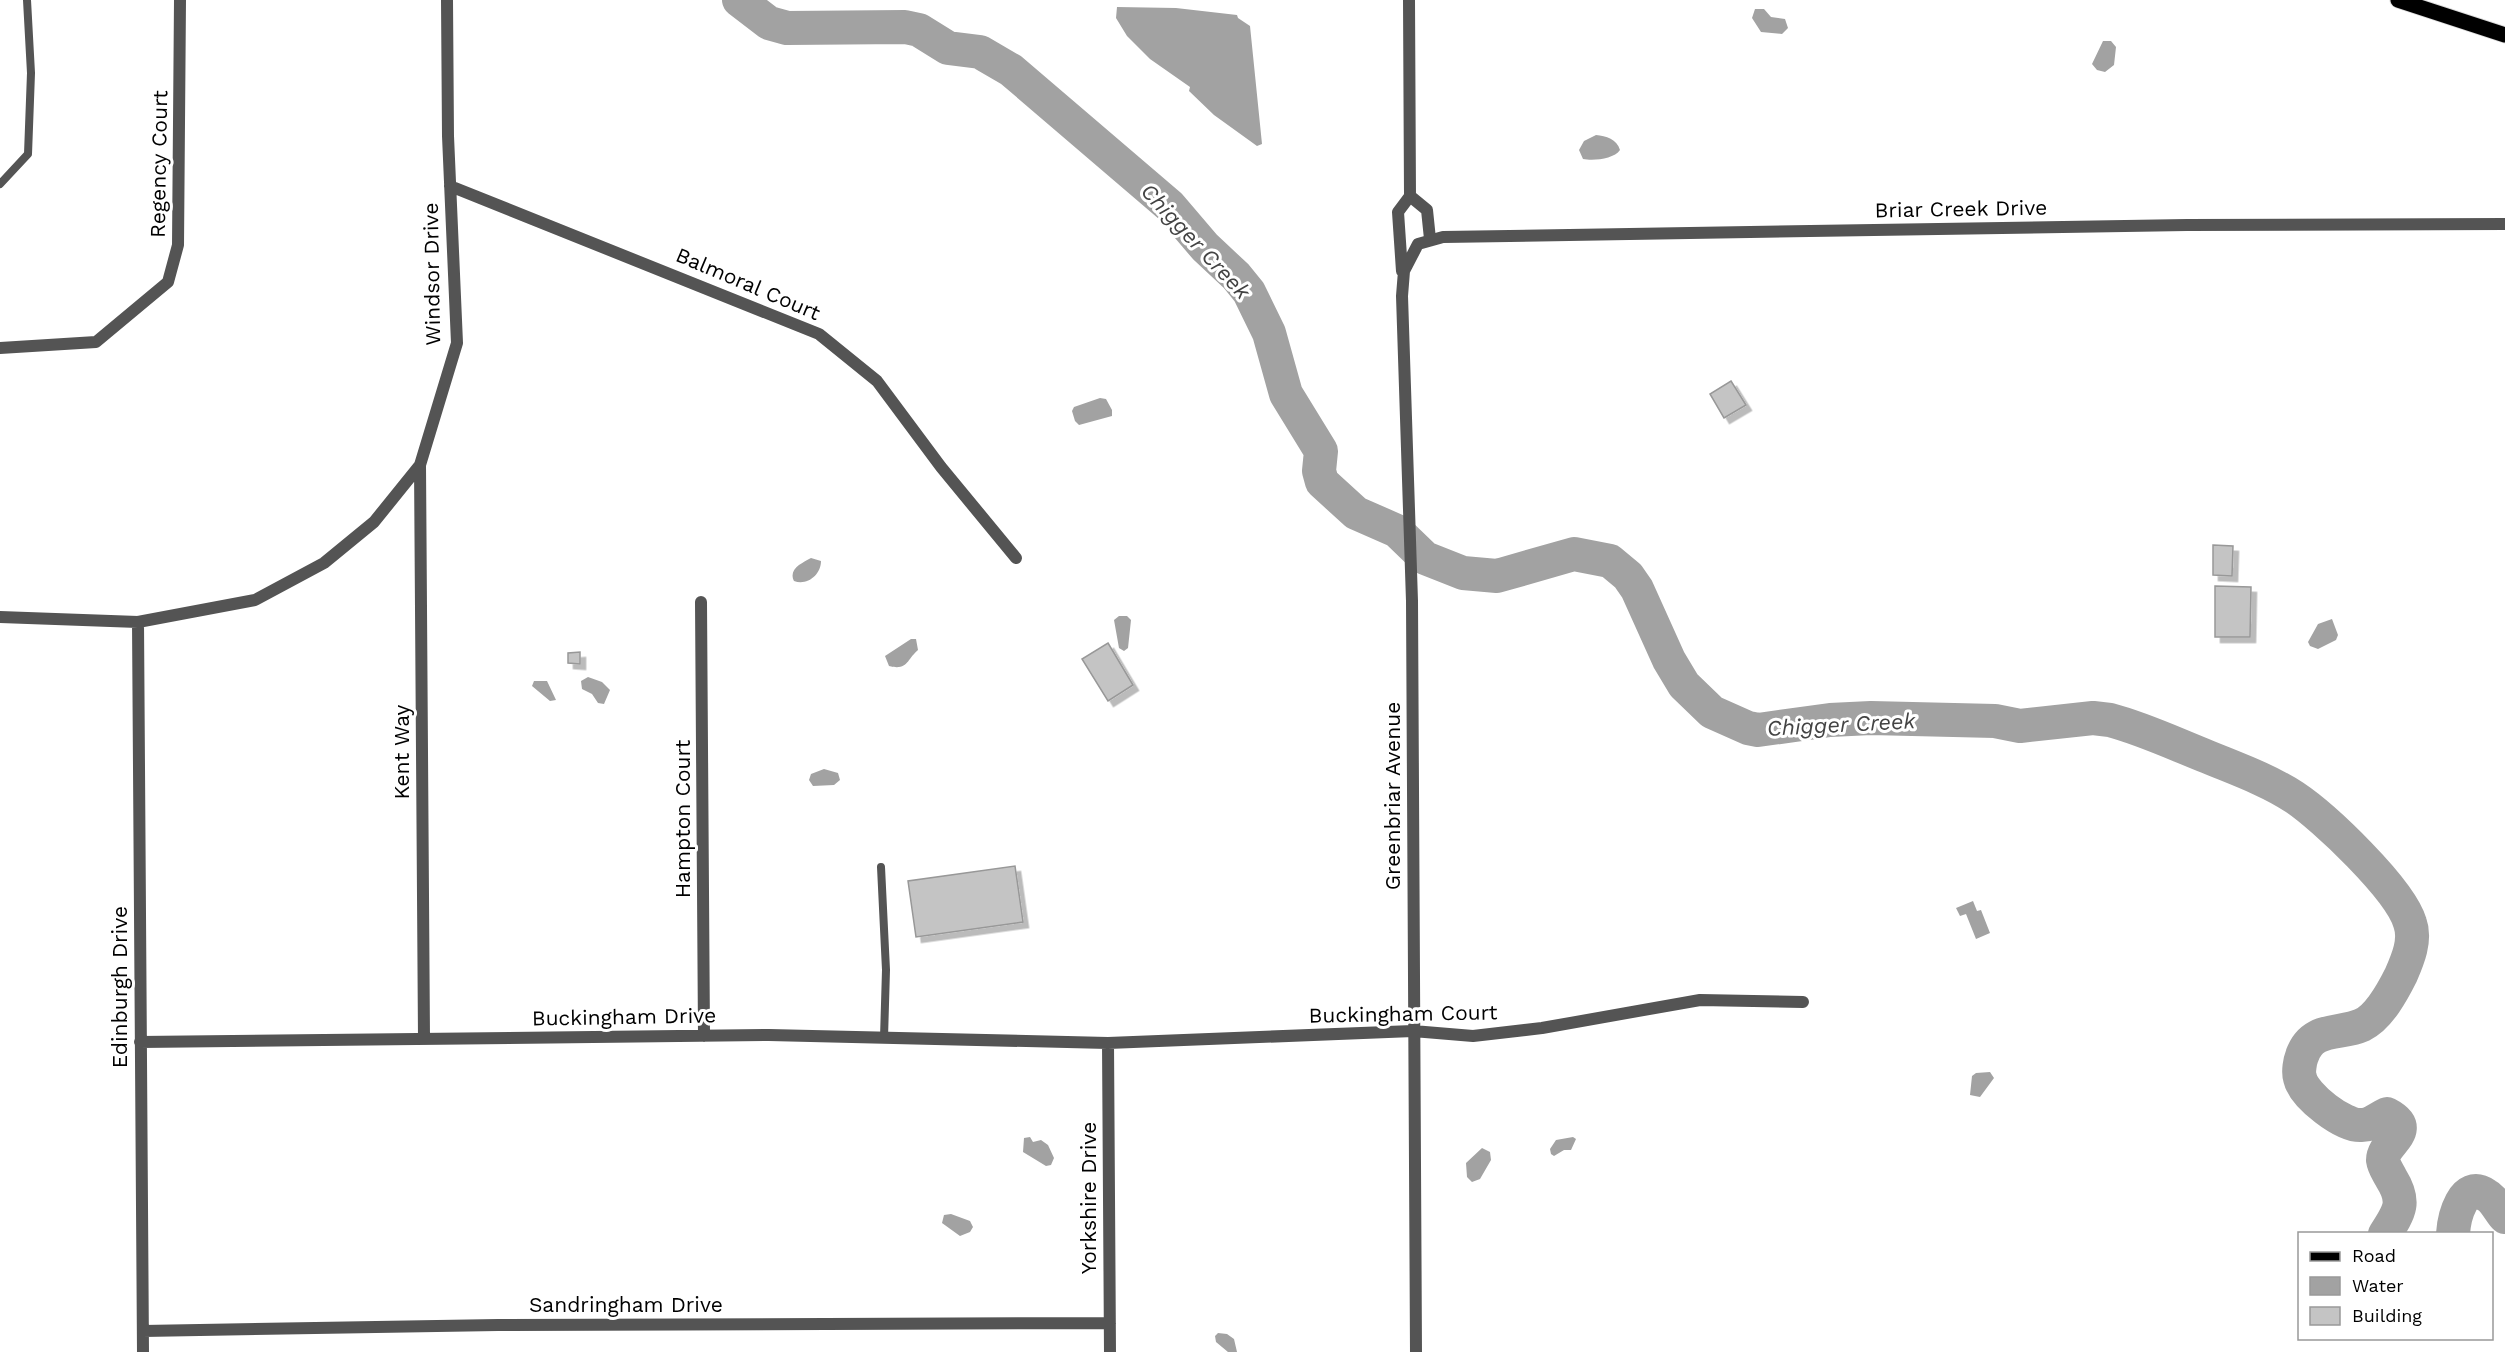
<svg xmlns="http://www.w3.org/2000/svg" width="2505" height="1352" font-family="'Work Sans',sans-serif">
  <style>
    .water { fill: #a2a2a2 }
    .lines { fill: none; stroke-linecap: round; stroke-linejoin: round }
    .river { stroke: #a2a2a2; stroke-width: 34 }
    .building { fill: #c4c4c4; stroke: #989898; stroke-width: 1.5; filter: url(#shadow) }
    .primary-casing { stroke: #dbdbdb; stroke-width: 17 }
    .lane { stroke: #545454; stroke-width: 8 }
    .street { stroke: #545454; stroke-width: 12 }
    .primary { stroke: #000; stroke-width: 15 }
    .labels { text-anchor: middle; stroke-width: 6; stroke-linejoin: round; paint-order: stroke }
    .street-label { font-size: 21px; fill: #000; stroke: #fff }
    .water-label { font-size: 22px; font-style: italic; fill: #434343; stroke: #fff }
  </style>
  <defs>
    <filter id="shadow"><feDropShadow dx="5.5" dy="5.5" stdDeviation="0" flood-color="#0004"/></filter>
  </defs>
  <rect width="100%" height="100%" fill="#fff"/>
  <path class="water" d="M 1117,7 L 1176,8 L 1237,15 L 1238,18 L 1250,26 L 1262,144 L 1257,146 L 1214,115 L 1189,91 L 1190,87 L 1150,59 L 1127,36 L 1116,18 Z
    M 1755,9 L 1764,9 L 1771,17 L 1785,19 L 1788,28 L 1782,34 L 1761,32 L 1752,18 Z
    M 2103,41 L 2111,41 L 2116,47 L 2114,65 L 2105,72 L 2097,70 L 2092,64 Z
    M 1596,135 C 1606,136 1617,139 1620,150 C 1614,159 1594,161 1583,159 L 1579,150 L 1584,141 Z
    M 1100,398 L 1106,399 L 1112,410 L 1112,416 L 1079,425 L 1075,421 L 1072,411 L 1074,407 Z
    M 811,558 L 821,561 C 821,575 807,586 794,581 C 788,569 802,563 811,558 Z
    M 1119,616 L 1127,616 L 1131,620 L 1128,648 L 1124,651 L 1119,648 L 1114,620 Z
    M 2332,619 L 2338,635 L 2336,640 L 2318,649 L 2310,646 L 2308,642 L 2318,624 Z
    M 911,639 L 916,639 L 918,650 C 907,659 908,671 889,666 L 885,656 Z
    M 588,677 L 602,682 L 610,690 L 604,704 L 598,703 L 592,694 L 582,689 L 581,681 Z
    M 534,681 L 547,681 L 556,700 L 550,701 L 532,686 Z
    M 824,769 L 838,773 L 840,780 L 834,785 L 813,786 L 809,780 L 811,774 Z
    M 1973,901 L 1977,911 L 1981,910 L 1990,933 L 1976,939 L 1966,914 L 1960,916 L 1956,908 Z
    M 1990,1072 L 1994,1078 L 1980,1097 L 1970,1095 L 1972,1076 L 1976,1073 Z
    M 1030,1137 L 1033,1142 L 1041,1140 L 1048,1145 L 1054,1158 L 1051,1165 L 1046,1166 L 1023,1152 L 1024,1138 Z
    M 1573,1137 L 1576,1139 L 1571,1150 L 1564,1150 L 1554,1156 L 1551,1154 L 1550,1149 L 1556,1140 Z
    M 1482,1148 L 1490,1152 L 1491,1160 L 1480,1179 L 1472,1182 L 1467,1177 L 1466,1163 Z
    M 951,1214 L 970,1221 L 973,1227 L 970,1232 L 960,1236 L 942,1223 L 944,1215 Z
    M 1218,1333 L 1227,1334 L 1234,1339 L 1237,1352 L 1228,1352 L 1216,1342 L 1215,1336 Z"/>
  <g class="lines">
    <path class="river" d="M 739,0 L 769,23 L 787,28 L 905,27 L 919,30 L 948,48 L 980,52 L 1011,70 L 1170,206 L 1205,247 L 1236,276 L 1249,292 L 1269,333 L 1286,394 L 1321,451 L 1319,471 L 1322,482 L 1356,513 L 1397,531 L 1425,558 L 1463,573 L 1497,576 L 1574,554 L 1610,561 L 1628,576 L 1637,589 L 1669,660 L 1684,685 L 1712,712 L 1748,728 L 1758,730 L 1830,720 L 1871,718 L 1995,721 L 2020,726 L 2093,718 L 2110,720 C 2144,729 2175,744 2208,757 C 2237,769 2268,780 2294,797 C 2324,817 2400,889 2410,923 C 2416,940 2408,959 2401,975 C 2393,991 2379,1017 2362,1025 C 2340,1035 2312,1026 2302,1056 C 2300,1061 2298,1072 2300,1078 C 2304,1096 2344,1127 2362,1125 C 2372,1125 2378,1118 2387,1114 C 2418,1130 2383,1142 2383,1160 C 2384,1167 2388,1172 2391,1178 C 2406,1202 2400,1211 2385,1234
      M 2453,1234 C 2454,1218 2463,1179 2486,1195 C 2494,1199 2499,1210 2505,1217"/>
  </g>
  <path class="building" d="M 1731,381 L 1746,405 L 1724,418 L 1710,394 Z
    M 2213,545 L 2233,546 L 2232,576 L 2213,575 Z
    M 2215,586 L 2251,587 L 2250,637 L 2215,637 Z
    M 1108,643 L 1133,685 L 1108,701 L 1082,659 Z
    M 580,652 L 580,664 L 568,663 L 568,653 Z
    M 1015,866 L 1023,922 L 916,937 L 908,881 Z"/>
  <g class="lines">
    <defs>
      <path id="primary" d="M 2398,0 L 2505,35"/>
    </defs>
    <use href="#primary" class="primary-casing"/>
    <path class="lane" d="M 0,184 L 28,154 L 31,73 L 27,0
      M 881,867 L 886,970 L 884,1038"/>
    <path class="street" d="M 1409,0 L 1410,196 L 1427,210 L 1430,239
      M 450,186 L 819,334 L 877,381 L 941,467 L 1016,558
      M 1402,271 L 1398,212 L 1410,196
      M 0,348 L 96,342 L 168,282 L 178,245 L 180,0
      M 420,465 L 424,1039
      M 701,602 L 704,1036
      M 0,617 L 138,622 L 255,600 L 324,563 L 374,522 L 420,465 L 457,343 L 448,136 L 447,0
      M 138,622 L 143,1352
      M 140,1042 L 769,1035 L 1108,1043 L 1413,1031 L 1473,1036 L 1542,1028 L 1700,1000 L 1803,1002
      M 1108,1043 L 1110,1352
      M 143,1331 L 498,1325 L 1110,1323
      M 1416,1352 L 1412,601 L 1402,296 L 1404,271 L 1418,244 L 1443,237 L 2187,225 L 2505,224"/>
    <use href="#primary" class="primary"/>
  </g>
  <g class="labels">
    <g class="street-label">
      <text transform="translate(159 164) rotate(-89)" y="7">Regency Court</text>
      <text transform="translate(1961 209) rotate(-1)" y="7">Briar Creek Drive</text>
      <text transform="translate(432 274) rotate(-91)" y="7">Windsor Drive</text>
      <text transform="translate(748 284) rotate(23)" y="7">Balmoral Court</text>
      <text transform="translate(402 752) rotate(-90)" y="7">Kent Way</text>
      <text transform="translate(1393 796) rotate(-90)" y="7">Greenbriar Avenue</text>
      <text transform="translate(683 819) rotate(-90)" y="7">Hampton Court</text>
      <text transform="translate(120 987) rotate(-90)" y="7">Edinburgh Drive</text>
      <text transform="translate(1403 1014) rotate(-1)" y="7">Buckingham Court</text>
      <text transform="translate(624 1017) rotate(-1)" y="7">Buckingham Drive</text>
      <text transform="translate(1089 1198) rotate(-90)" y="7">Yorkshire Drive</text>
      <text x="626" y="1312">Sandringham Drive</text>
    </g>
    <g class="water-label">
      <text transform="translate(1196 241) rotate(47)" y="8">Chigger Creek</text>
      <text transform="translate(1841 724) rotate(-3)" y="8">Chigger Creek</text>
    </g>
  </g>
  <rect x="2298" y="1232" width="195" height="108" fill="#ffffff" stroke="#999999" stroke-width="1.5"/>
  <rect x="2310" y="1252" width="30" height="9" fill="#000000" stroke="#999999" stroke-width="1.5"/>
  <text x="2352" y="1262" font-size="18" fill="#000000">Road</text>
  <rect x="2310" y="1277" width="30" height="18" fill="#a2a2a2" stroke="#999999" stroke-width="1.5"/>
  <text x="2352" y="1292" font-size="18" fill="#000000">Water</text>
  <rect x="2310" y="1307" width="30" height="18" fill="#c4c4c4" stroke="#999999" stroke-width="1.5"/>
  <text x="2352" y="1322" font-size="18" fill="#000000">Building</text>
</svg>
